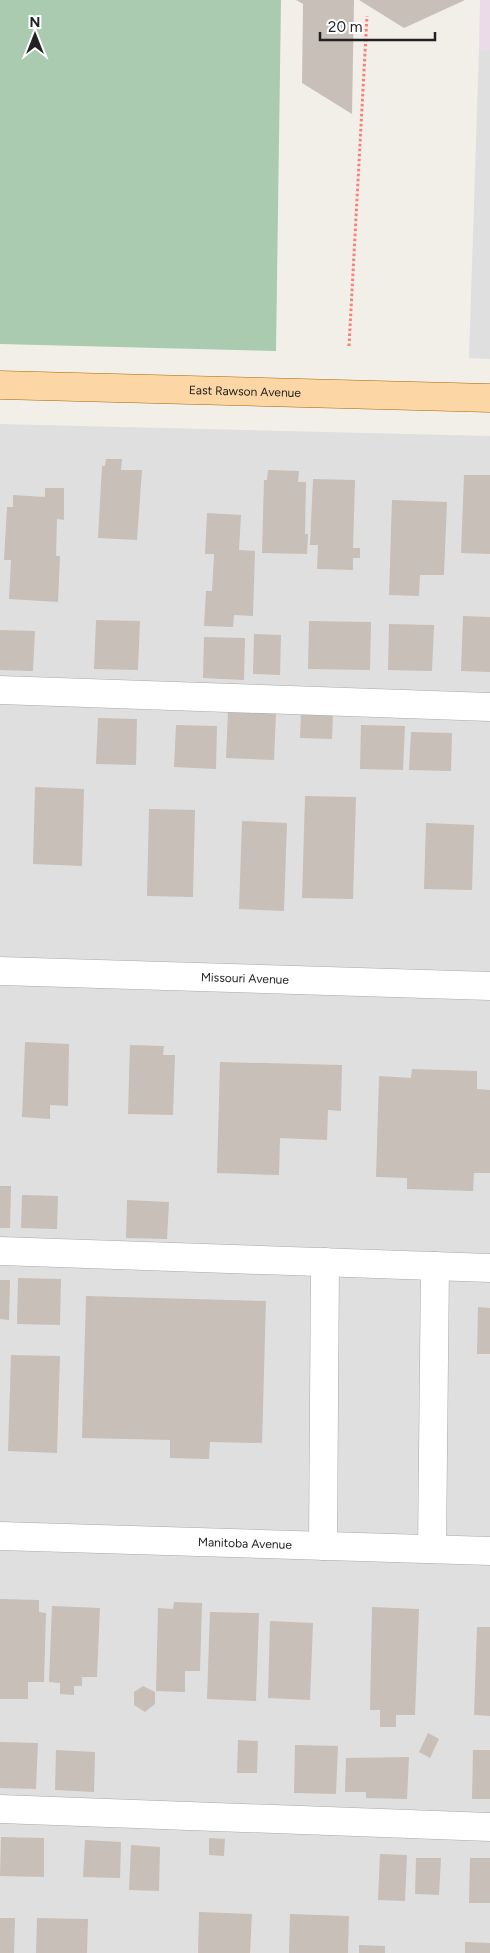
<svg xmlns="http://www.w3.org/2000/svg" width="490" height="1953" font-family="Figtree,sans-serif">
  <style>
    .residential { fill: #e0dfdf }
    .industrial { fill: #ebdbe8 }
    .cemetery { fill: #aacbaf }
    .building { fill: #c7bfb8 }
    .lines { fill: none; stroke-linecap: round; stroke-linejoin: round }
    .minor-casing { stroke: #a9a9a9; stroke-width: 29 }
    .major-casing { stroke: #a06b00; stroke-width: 29 }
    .path { stroke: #fa8072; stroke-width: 3; stroke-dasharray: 2.5 2.5; stroke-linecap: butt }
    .minor { stroke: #fff; stroke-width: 28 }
    .major { stroke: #fcd6a4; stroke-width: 28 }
    .labels { text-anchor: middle; stroke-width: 5; stroke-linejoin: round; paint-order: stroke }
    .street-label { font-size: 12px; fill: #222; stroke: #fff }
  </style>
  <rect width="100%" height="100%" fill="#f2efe9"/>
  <path class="residential" d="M 479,49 L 490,50 L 490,359 L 469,358 Z
    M 0,424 L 490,436 L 490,1953 L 0,1953 Z"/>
  <path class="industrial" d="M 480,0 L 490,0 L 490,50 L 479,49 Z"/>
  <path class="cemetery" d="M 0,0 L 281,0 L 276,351 L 0,344 Z"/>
  <path class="building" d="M 296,0 L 354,0 L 352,114 L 302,83 L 303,4 Z
    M 359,0 L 465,0 L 404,28 Z
    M 106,459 L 122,459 L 121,470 L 142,470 L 137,540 L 98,538 L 102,466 L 105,466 Z
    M 268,470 L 299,471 L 298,482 L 306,482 L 305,534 L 308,534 L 307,554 L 262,553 L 264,480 L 267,480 Z
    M 464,475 L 490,475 L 490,554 L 461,553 Z
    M 313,479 L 355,480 L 353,548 L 360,548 L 360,558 L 353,558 L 353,570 L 317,569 L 318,545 L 310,545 Z
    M 45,488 L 64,488 L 64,520 L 57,519 L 56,556 L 60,556 L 58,602 L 9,599 L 11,560 L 4,560 L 7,507 L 13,507 L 13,495 L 45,497 Z
    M 392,500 L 447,502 L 444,575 L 420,575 L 419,596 L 389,595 Z
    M 207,513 L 241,515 L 239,550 L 255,551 L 253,616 L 234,615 L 233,627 L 204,626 L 206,591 L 212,591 L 214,554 L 205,554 Z
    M 463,616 L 490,617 L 490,672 L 461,671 Z
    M 96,620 L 140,621 L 138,670 L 94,669 Z
    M 309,621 L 371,622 L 370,670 L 308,669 Z
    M 389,624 L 434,625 L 432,671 L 388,670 Z
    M 0,630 L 35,631 L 33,671 L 0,670 Z
    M 254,634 L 281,635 L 280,675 L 253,674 Z
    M 204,637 L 245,638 L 244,680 L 203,678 Z
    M 301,711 L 333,712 L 332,739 L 300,738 Z
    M 228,712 L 276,713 L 274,760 L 226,758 Z
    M 98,718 L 137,719 L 136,765 L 96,764 Z
    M 176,725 L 217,726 L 216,769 L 174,767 Z
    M 361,725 L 405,726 L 403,770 L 360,769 Z
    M 411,732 L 452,733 L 451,771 L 409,770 Z
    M 35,787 L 84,789 L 82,866 L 33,864 Z
    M 305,796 L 356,797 L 353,899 L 302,898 Z
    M 149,809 L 195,810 L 193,897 L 147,896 Z
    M 242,821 L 287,823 L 284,911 L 239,909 Z
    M 426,823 L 474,825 L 472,890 L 424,889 Z
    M 25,1042 L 69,1044 L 68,1106 L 50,1105 L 50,1119 L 22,1117 Z
    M 130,1045 L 164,1046 L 163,1055 L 175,1055 L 173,1115 L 128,1114 Z
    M 220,1062 L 342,1065 L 341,1111 L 328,1110 L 327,1140 L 280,1138 L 279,1175 L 217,1173 Z
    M 412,1069 L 477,1071 L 477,1089 L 490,1090 L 490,1173 L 474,1173 L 473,1191 L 407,1189 L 407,1178 L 376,1177 L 379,1076 L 411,1078 Z
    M 0,1186 L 11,1186 L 10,1228 L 0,1228 Z
    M 22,1195 L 58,1196 L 57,1229 L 21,1228 Z
    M 127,1200 L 169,1202 L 167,1239 L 126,1238 Z
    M 18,1278 L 61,1279 L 60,1325 L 17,1324 Z
    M 0,1280 L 10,1280 L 9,1320 L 0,1319 Z
    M 86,1296 L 266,1301 L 262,1443 L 210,1442 L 209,1459 L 170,1458 L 170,1440 L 82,1438 Z
    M 478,1307 L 490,1308 L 490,1354 L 477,1354 Z
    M 11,1355 L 60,1356 L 57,1453 L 8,1451 Z
    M 0,1599 L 39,1600 L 39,1612 L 46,1613 L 44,1682 L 28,1682 L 28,1699 L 0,1699 Z
    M 174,1602 L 202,1603 L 200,1671 L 185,1671 L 185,1692 L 156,1691 L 158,1608 L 173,1609 Z
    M 52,1606 L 100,1608 L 97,1677 L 82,1677 L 82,1686 L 74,1686 L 74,1695 L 60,1694 L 60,1683 L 49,1682 Z
    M 372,1607 L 419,1609 L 415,1715 L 396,1715 L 396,1727 L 380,1727 L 380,1710 L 370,1710 Z
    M 210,1612 L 259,1613 L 256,1701 L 207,1699 Z
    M 270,1621 L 313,1623 L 310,1700 L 268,1698 Z
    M 477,1627 L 490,1627 L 490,1716 L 474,1715 Z
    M 143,1686 L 155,1692 L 155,1704 L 145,1712 L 134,1705 L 134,1692 Z
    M 428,1733 L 439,1739 L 430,1758 L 419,1752 Z
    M 238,1740 L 258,1741 L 257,1773 L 237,1773 Z
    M 0,1742 L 38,1743 L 36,1789 L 0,1788 Z
    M 295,1745 L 338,1746 L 336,1794 L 294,1793 Z
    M 56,1750 L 95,1752 L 94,1792 L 55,1790 Z
    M 473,1750 L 490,1750 L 490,1799 L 472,1799 Z
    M 409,1757 L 407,1799 L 366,1798 L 366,1792 L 345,1792 L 346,1758 Z
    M 1,1837 L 44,1838 L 44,1877 L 0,1876 Z
    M 209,1838 L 225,1839 L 224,1856 L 209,1855 Z
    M 85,1840 L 121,1842 L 120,1878 L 83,1877 Z
    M 131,1845 L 160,1847 L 159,1891 L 129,1890 Z
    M 380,1854 L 407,1855 L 405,1901 L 378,1900 Z
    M 416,1858 L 441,1858 L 439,1895 L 415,1894 Z
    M 470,1858 L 490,1858 L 490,1903 L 469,1903 Z
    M 199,1912 L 252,1914 L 250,1953 L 198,1953 Z
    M 290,1914 L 349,1916 L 348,1953 L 289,1953 Z
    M 0,1918 L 15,1918 L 14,1953 L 0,1953 Z
    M 37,1918 L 88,1919 L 87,1953 L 36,1953 Z
    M 465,1942 L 490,1943 L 490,1953 L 465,1953 Z
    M 359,1945 L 385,1946 L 385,1953 L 359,1953 Z"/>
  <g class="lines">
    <defs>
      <g id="minor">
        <path d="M 0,690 L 490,707"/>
        <path id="s1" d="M 0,971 L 490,986"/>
        <path d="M 0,1251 L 490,1268"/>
        <path id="s2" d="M 0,1536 L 490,1551"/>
        <path d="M 323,1546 L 325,1262"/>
        <path d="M 432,1549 L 435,1266"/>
        <path d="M 0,1809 L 490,1827"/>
      </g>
      <g id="major">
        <path id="s3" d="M 0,385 L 490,398"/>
      </g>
    </defs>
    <use href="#minor" class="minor-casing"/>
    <use href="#major" class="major-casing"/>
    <path class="path" d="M 349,346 L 367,16"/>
    <use href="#minor" class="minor"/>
    <use href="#major" class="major"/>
  </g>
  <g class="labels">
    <g class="street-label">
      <text dy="4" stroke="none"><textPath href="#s3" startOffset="245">East Rawson Avenue</textPath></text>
      <text dy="4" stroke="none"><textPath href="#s1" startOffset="245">Missouri Avenue</textPath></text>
      <text dy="4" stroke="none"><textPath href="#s2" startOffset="245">Manitoba Avenue</textPath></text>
    </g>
  </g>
  <g transform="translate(35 35)" stroke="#ffffff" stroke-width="4" paint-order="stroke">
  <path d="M0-4L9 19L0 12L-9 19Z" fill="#222222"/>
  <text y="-8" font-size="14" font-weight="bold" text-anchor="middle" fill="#222222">N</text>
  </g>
  <path d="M320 32v8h115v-8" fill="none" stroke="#222222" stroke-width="2.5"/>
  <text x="328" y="32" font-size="15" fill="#222222" stroke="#ffffff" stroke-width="4" paint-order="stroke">20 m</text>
</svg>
